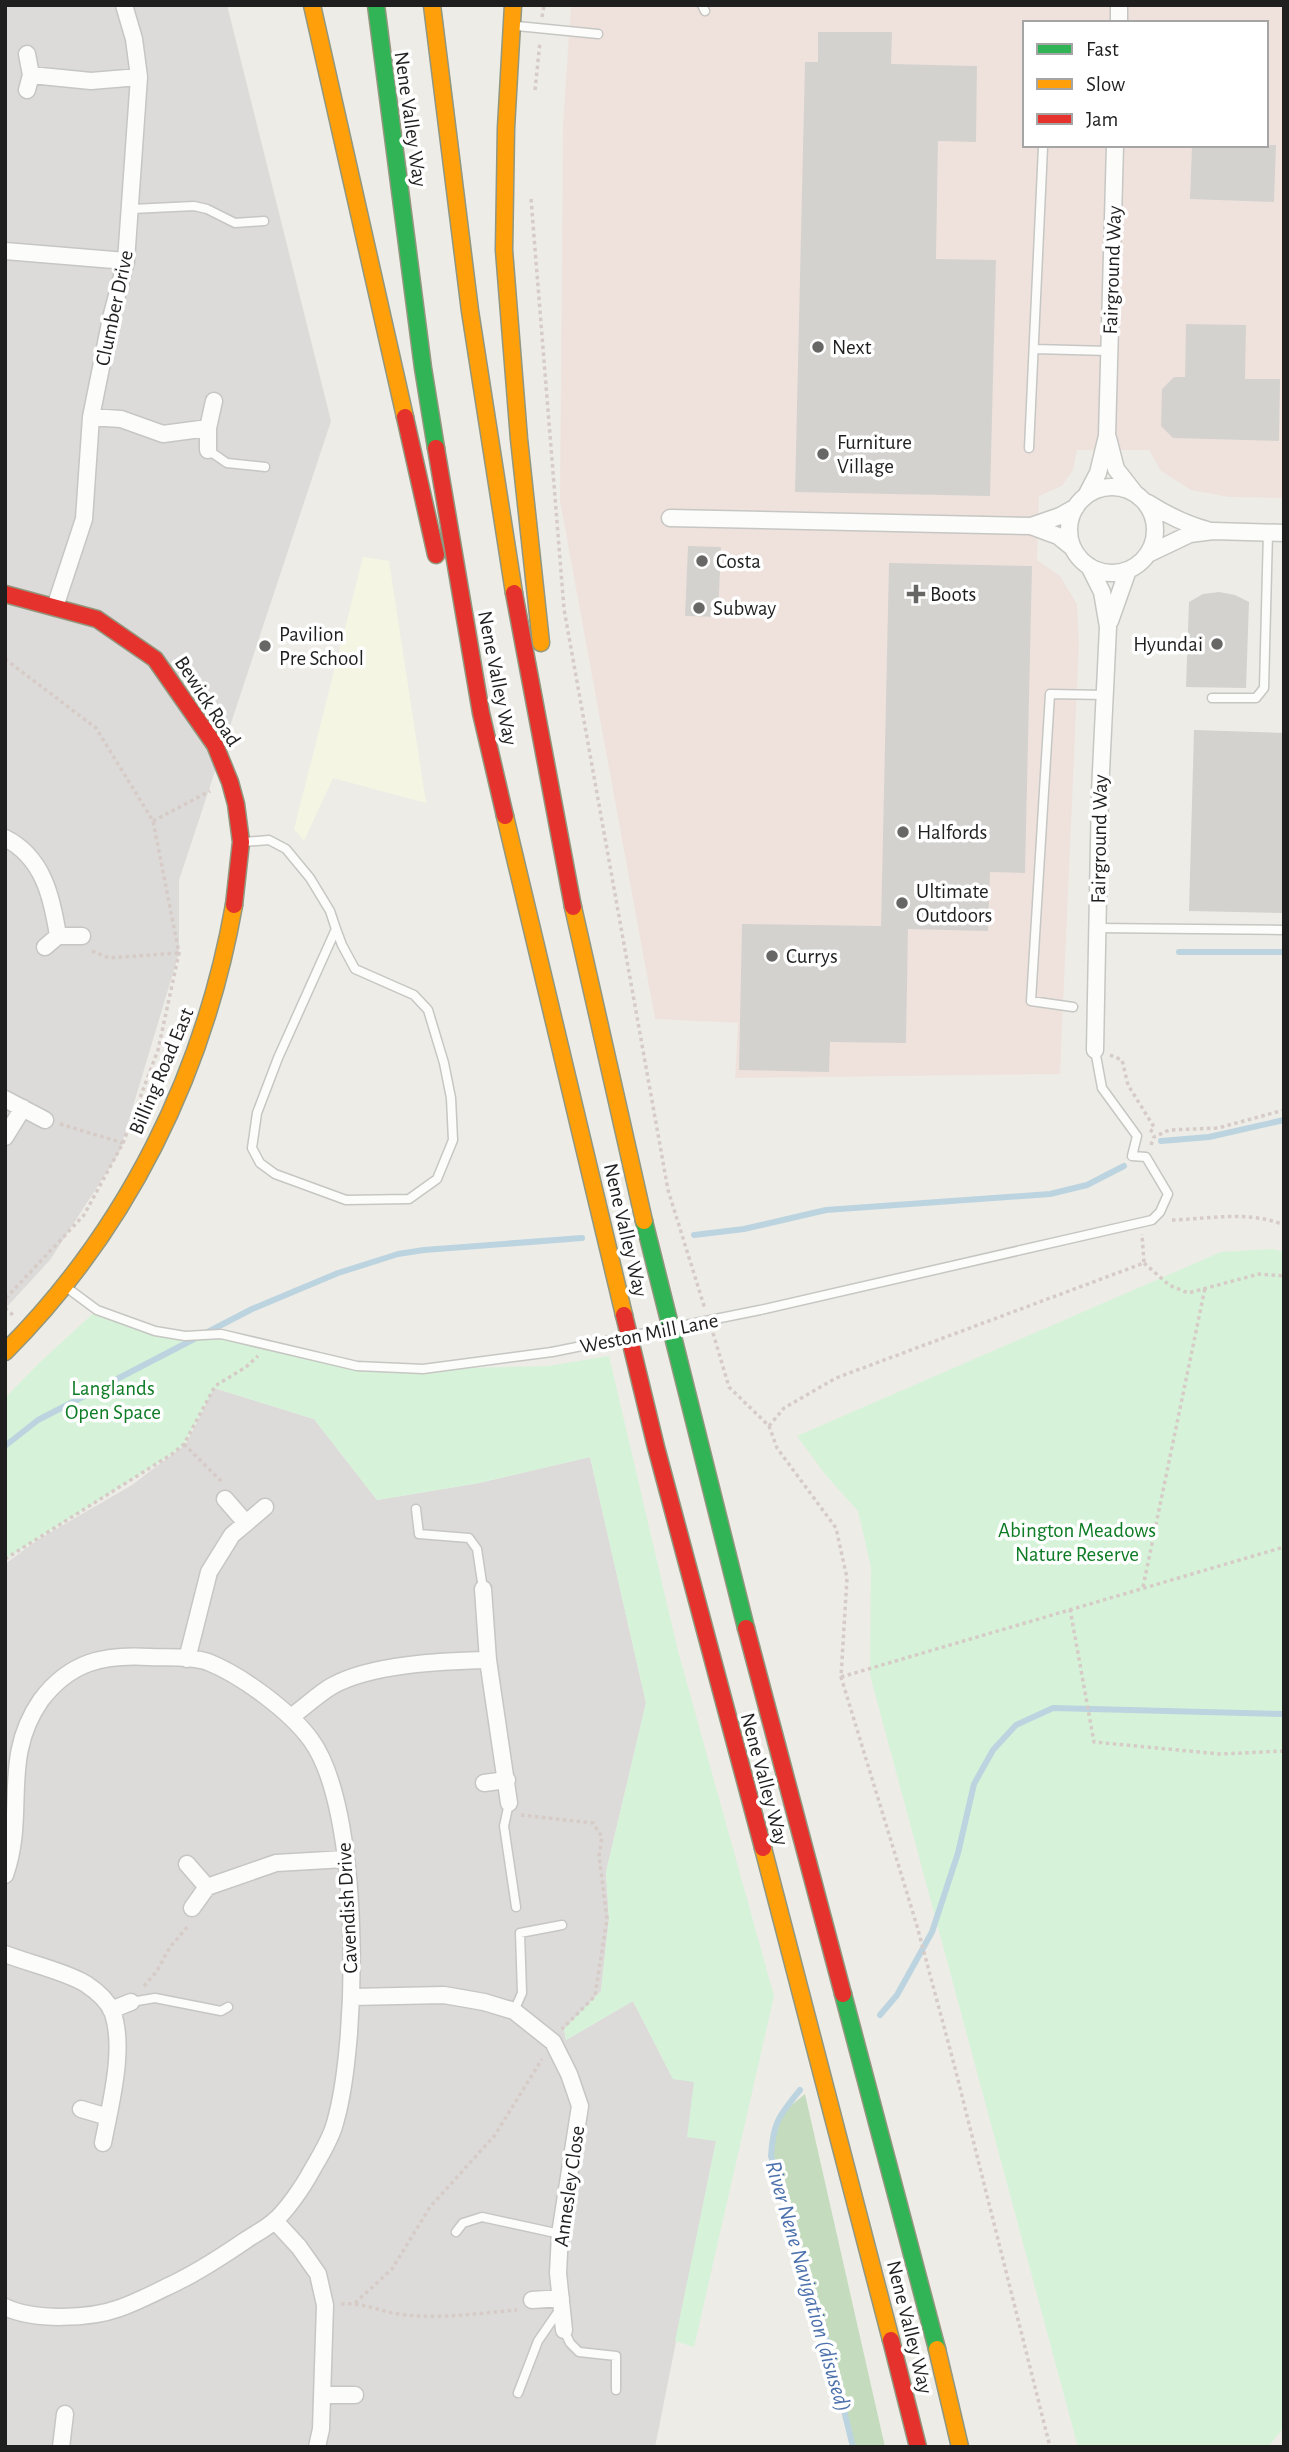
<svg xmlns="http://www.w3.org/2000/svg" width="1289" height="2452" font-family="'Alegreya Sans',sans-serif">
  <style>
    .residential { fill: #dcdbd9 }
    .commercial { fill: #efe2dd; fill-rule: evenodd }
    .education { fill: #f4f6e3 }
    .forest { fill: #c4dcbd }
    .park { fill: #d6f3d9 }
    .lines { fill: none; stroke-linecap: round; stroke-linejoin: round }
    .stream { stroke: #bcd4df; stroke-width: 6 }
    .building { fill: #d4d2ce }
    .lane-casing { stroke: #c6c6c3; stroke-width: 11 }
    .street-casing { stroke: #c6c6c3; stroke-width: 19 }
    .fast-casing { stroke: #92977f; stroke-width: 19 }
    .slow-casing { stroke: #92977f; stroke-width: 19 }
    .jam-casing { stroke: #92977f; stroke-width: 19 }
    .path { stroke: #d6cbc7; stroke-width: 3.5; stroke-dasharray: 3.5 3.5; stroke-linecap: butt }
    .lane { stroke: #fcfcfb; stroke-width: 8 }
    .street { stroke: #fcfcfb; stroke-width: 16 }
    .fast { stroke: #30b455; stroke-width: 16 }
    .slow { stroke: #ff9f0a; stroke-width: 16 }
    .jam { stroke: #e5322d; stroke-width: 16 }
    .lane-bridge-casing { stroke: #c6c6c3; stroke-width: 11; stroke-linecap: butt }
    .lane-bridge { stroke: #fcfcfb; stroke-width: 8 }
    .poi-dot { fill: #676765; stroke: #fff; stroke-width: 2.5 }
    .labels { text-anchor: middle; stroke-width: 7; stroke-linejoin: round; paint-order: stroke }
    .street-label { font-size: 21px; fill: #1f1f1f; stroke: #fff }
    .poi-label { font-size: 21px; fill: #1f1f1f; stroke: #fff; text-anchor: start }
    .park-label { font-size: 21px; fill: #0e7c25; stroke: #fff }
    .water-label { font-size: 23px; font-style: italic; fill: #4d71ad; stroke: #fff }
  </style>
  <rect width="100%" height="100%" fill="#edece7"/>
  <path class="residential" d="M 5,5 L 227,5 L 331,421 L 179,880 L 179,953 L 119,1153 L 50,1260 L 5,1309 Z
    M 214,1388 L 314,1419 L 377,1500 L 479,1483 L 590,1457 L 646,1703 L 606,1872 L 609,1919 L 601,1991 L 564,2030 L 566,2040 L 633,2001 L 673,2079 L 694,2081 L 716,2141 L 655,2447 L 5,2447 L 5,1564 L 39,1539 L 132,1485 L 186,1444 Z"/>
  <path class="commercial" d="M 571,5 L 1284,5 L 1284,498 L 1229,497 L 1191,490 L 1161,471 L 1149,450 L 1077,450 L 1073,470 L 1062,486 L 1039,496 L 1037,560 L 1060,576 L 1077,604 L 1079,644 L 1060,1074 L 735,1078 L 738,1023 L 655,1019 L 560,501 L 563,124 ZM 1025,23 L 1266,23 L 1266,145 L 1025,145 Z"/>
  <path class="education" d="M 363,557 L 389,561 L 426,803 L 333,778 L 304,841 L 294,829 Z"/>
  <path class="forest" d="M 805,2094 L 885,2447 L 853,2447 L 822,2321 L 771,2156 C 773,2120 778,2116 805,2094 Z"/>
  <path class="park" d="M 1273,1249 L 1284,1252 L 1284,2427 L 1268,2447 L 1078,2447 L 870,1675 L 871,1567 L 858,1511 L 825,1474 L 797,1436 L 1221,1252 Z
    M 97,1310 L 155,1331 L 221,1334 L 357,1366 L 423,1369 L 548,1366 L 609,1356 L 678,1651 L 774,1996 L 694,2347 L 675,2341 L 716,2141 L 687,2137 L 694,2082 L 673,2079 L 633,2001 L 566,2040 L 564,2029 L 601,1991 L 609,1919 L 606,1872 L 646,1703 L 590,1457 L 479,1483 L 377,1500 L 314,1419 L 214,1388 L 184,1444 L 172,1454 L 5,1559 L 5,1398 L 39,1363 Z"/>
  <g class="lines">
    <path class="stream" d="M 1179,952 L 1284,952
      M 1161,1141 L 1209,1137 L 1284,1120
      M 694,1235 L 744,1229 L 826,1210 L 1050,1194 L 1087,1185 L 1124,1166
      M 621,1237 L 633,1237
      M 5,1446 L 38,1420 L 252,1309 L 338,1273 L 398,1254 L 424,1250 L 582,1238
      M 880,2015 L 897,1995 L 932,1932 L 958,1853 L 974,1784 L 993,1750 L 1016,1725 L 1053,1708 L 1284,1714
      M 800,2090 C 779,2116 773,2122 771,2156 L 822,2321 L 853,2447"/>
  </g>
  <path class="building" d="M 818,32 L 892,32 L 891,64 L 977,66 L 976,142 L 938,141 L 936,259 L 996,260 L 990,496 L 795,492 L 805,62 L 818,62 Z
    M 1192,145 L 1276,145 L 1274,202 L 1190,199 Z
    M 1186,324 L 1246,325 L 1245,379 L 1280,379 L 1279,441 L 1173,438 L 1161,426 L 1162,389 L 1174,377 L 1185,377 Z
    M 688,546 L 721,547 L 718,617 L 685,616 Z
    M 889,563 L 1032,566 L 1025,873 L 990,872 L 988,931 L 908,929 L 906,1043 L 830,1042 L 829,1072 L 739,1070 L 742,924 L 881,926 Z
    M 1219,592 L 1235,595 L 1249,602 L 1246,688 L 1186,687 L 1189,602 L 1203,594 Z
    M 1194,730 L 1284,733 L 1284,913 L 1189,911 Z"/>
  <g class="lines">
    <defs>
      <path id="lane" d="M 702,5 L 705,11
        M 517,26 L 598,34
        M 132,209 L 194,206 L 207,209 L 235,223 L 264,221
        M 1034,349 L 1109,351
        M 1029,448 L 1043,147
        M 208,450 L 227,463 L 265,467
        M 1212,698 L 1256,698 L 1264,688 L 1268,532
        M 244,842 L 269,840 L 286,849 L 310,878 L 330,911 L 336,929 L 342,945 L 355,969 L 414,995 L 428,1010 L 444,1063 L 451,1098 L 453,1140 L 437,1179 L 409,1199 L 346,1200 L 275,1174 L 260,1163 L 252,1148 L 257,1113 L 278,1058 L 336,929
        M 1097,928 L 1284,930
        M 1073,1007 L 1031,1001 L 1050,694 L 1105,695
        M 66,1287 L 97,1310 L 155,1331 L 185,1336 L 221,1334 L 357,1366 L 423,1369 L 552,1352
        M 760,1310 L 1152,1220 L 1160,1212 L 1168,1194 L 1146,1157 L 1132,1156 L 1137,1136 L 1102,1088 L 1095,1050
        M 416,1509 L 419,1534 L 469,1538 L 477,1549 L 483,1589
        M 509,1803 L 504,1826 L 516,1907
        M 131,2002 L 155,1998 L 221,2011 L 228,2007
        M 514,2011 L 522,1993 L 520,1933 L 562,1925
        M 456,2232 L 463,2223 L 482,2217 L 560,2234
        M 564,2330 L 570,2343 L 579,2352 L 616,2356 L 616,2390
        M 518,2393 L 538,2341 L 560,2309"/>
      <path id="street" d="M 1119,23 L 1119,5
        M 27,54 L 31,75 L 27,90
        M 31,75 L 91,81 L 139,77
        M 5,251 L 126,261
        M 91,417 L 121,419 L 163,434 L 208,428
        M 1108,438 L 1116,469 L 1134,492
        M 208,450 L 208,428 L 214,401
        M1069 530a43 43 0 1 1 86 0a43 43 0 1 1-86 0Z
        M 1086,496 L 1098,473 L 1107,436 L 1115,145
        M 1148,503 C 1167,515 1185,524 1207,530
        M 670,518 L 1031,526 L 1058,536 L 1073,548
        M 1031,526 L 1060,516 L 1076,507
        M 1148,554 L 1190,534 L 1213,531 L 1284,533
        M 1089,566 L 1102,592 L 1108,627 L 1100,792 L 1095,1050
        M 55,607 L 84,519 L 91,417 L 111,318 L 126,261 L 139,77 L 134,39 L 124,5
        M 1110,621 L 1128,570
        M 5,838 C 43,857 52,897 58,936
        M 45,947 L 58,936 L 82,936
        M 5,1099 L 45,1120
        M 5,1137 L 23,1108
        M 225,1499 L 246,1523
        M 187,1659 L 209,1572 L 232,1535 L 265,1507
        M 488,1660 L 509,1803
        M 292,1716 C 305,1707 318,1694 332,1686 C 371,1664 443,1661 488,1660 L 483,1589
        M 484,1783 L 507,1780
        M 187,1864 L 207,1887
        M 5,1875 C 27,1813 0,1759 41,1700 C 70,1662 103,1654 150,1657 C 168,1658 191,1656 208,1662 C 241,1675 290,1711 311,1740 C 362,1810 359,2041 335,2123 C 331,2139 320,2156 312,2170 C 304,2185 286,2212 273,2222 C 265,2229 255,2234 246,2240 C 224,2255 203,2269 179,2281 C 160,2290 140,2301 120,2308 C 90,2319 34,2321 5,2307
        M 192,1908 L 207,1887 L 276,1863 L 345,1859
        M 5,1954 C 28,1963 67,1972 86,1984 C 95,1990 107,2000 112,2011 C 126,2047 110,2106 103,2143
        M 352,1997 L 444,1995 L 484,2002 L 514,2011 L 553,2042 L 569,2074 L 580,2106 L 560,2234 L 558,2273 L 564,2330
        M 111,2010 L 131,2002
        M 81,2109 L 108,2117
        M 275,2221 L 299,2247 L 318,2274 L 325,2305 L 321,2429 L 317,2447
        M 532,2300 L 561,2298
        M 323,2395 L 355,2395
        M 61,2447 L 65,2414"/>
      <path id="fast" d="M 376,5 L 423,368 L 436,448
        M 644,1221 L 746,1628
        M 843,1994 L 937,2349"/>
      <path id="slow" d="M 312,5 L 405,417
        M 432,5 L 470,311 L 514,593
        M 513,5 L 506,128 L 504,250 L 519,439 L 541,643
        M 505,816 L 624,1315
        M 573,907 L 644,1221
        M 5,1352 C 127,1230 204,1074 234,905
        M 763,1848 L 891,2340
        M 937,2349 L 960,2447"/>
      <path id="jam" d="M 405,417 L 436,555
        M 436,448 L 481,713 L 505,816
        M 514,593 L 573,907
        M 5,594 L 97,619 L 155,659 L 215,745 L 230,782 L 236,804 L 241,842 L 234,905
        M 624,1315 L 656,1447 L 763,1848
        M 746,1628 L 843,1994
        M 891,2340 L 918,2447"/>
    </defs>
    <use href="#lane" class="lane-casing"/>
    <use href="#street" class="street-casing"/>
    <use href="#fast" class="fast-casing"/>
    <use href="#slow" class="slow-casing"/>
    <use href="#jam" class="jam-casing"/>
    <path class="path" d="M 542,17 L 544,5
      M 535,90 L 540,42
      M 531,199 L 564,609 L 668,1190 L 705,1309
      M 5,659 L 96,728 L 153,821 L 179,953 L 158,1050 L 123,1143 L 84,1215 L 5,1299
      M 153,821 L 210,791
      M 92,951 L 109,958 L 179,953
      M 1110,1055 L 1122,1060 L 1128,1085 L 1154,1127 L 1149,1134
      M 60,1124 L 123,1143
      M 1151,1145 L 1154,1137 L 1169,1130 L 1218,1128 L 1284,1110
      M 1172,1220 C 1211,1219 1247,1210 1284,1225
      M 1144,1263 L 1169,1285 L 1188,1293 L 1259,1274 L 1284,1276
      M 5,1308 L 14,1316
      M 713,1333 L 729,1387 L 769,1426 L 777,1448 L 836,1528 L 847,1578 L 841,1677 L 917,1926 L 955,2068 L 1050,2447
      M 769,1426 L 784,1408 L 836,1378 L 1144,1263 L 1142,1234
      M 184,1444 L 222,1482
      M 5,1559 L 172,1454 L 184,1444 L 215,1386 L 246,1367 L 258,1356
      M 1143,1587 L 1205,1288
      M 1070,1609 L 1094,1742 L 1220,1754 L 1284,1751
      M 841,1677 L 1284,1547
      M 521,1815 L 593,1823 L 602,1837 L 599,1856 L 607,1919 L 595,1996 L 562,2029
      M 144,1986 L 157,1971 L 170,1947 L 189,1925
      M 355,2303 L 392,2269 L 430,2207 L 495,2135 L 542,2059
      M 341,2304 C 364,2302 383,2313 406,2315 C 443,2319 480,2313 517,2310"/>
    <use href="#lane" class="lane"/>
    <use href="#street" class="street"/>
    <use href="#fast" class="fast"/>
    <use href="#slow" class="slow"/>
    <use href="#jam" class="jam"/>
    <defs>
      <path id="lane-bridge" d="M 552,1352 L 760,1310"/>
    </defs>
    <use href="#lane-bridge" class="lane-bridge-casing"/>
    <use href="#lane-bridge" class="lane-bridge"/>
  </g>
  <g class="poi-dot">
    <circle cx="818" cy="347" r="7"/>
    <circle cx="823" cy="454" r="7"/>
    <circle cx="702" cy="561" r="7"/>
    <path d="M912.5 583.5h7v7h7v7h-7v7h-7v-7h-7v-7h7z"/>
    <circle cx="699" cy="608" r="7"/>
    <circle cx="1217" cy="644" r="7"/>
    <circle cx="265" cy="646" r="7"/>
    <circle cx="903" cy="832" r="7"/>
    <circle cx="902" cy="903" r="7"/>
    <circle cx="772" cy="956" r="7"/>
  </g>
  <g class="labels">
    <g class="street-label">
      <text transform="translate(411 119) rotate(82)" y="7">Nene Valley Way</text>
      <text transform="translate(1112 270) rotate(-88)" y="7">Fairground Way</text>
      <text transform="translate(114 308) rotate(-78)" y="7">Clumber Drive</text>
      <text transform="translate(498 678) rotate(79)" y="7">Nene Valley Way</text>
      <text transform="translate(208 701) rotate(57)" y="7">Bewick Road</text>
      <text transform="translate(1099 839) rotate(-89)" y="7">Fairground Way</text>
      <text transform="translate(161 1071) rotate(-67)" y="7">Billing Road East</text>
      <text transform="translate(626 1230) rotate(77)" y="7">Nene Valley Way</text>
      <text transform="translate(649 1333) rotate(-11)" y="7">Weston Mill Lane</text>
      <text transform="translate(765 1779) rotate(75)" y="7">Nene Valley Way</text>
      <text transform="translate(347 1908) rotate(-93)" y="7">Cavendish Drive</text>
      <text transform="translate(569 2186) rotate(-82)" y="7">Annesley Close</text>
      <text transform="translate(910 2327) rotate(76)" y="7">Nene Valley Way</text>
    </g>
    <g class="poi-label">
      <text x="832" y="354">Next</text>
      <text x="837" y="449">Furniture<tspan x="837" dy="24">Village</tspan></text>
      <text x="716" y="568">Costa</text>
      <text x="930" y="601">Boots</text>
      <text x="713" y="615">Subway</text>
      <text x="279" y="641">Pavilion<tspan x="279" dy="24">Pre School</tspan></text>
      <text x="1203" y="651" text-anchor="end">Hyundai</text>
      <text x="917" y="839">Halfords</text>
      <text x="916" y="898">Ultimate<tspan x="916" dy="24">Outdoors</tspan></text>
      <text x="786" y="963">Currys</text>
    </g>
    <g class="park-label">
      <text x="113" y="1395">Langlands<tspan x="113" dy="24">Open Space</tspan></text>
      <text x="1077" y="1537">Abington Meadows<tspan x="1077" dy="24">Nature Reserve</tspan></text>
    </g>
    <g class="water-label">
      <text transform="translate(809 2286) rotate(74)" y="8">River Nene Navigation (disused)</text>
    </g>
  </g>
  <rect width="1289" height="2452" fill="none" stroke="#1f1f1f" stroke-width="14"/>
  <rect x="1023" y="21" width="245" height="126" fill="#ffffff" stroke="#a5a5a5" stroke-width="2"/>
  <rect x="1037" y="44" width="35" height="10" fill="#30b455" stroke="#a5a5a5" stroke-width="2"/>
  <text x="1086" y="56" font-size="21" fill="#1f1f1f">Fast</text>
  <rect x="1037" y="79" width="35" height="10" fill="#ff9f0a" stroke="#a5a5a5" stroke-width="2"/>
  <text x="1086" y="91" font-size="21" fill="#1f1f1f">Slow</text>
  <rect x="1037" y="114" width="35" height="10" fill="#e5322d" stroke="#a5a5a5" stroke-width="2"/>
  <text x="1086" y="126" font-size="21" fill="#1f1f1f">Jam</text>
</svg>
